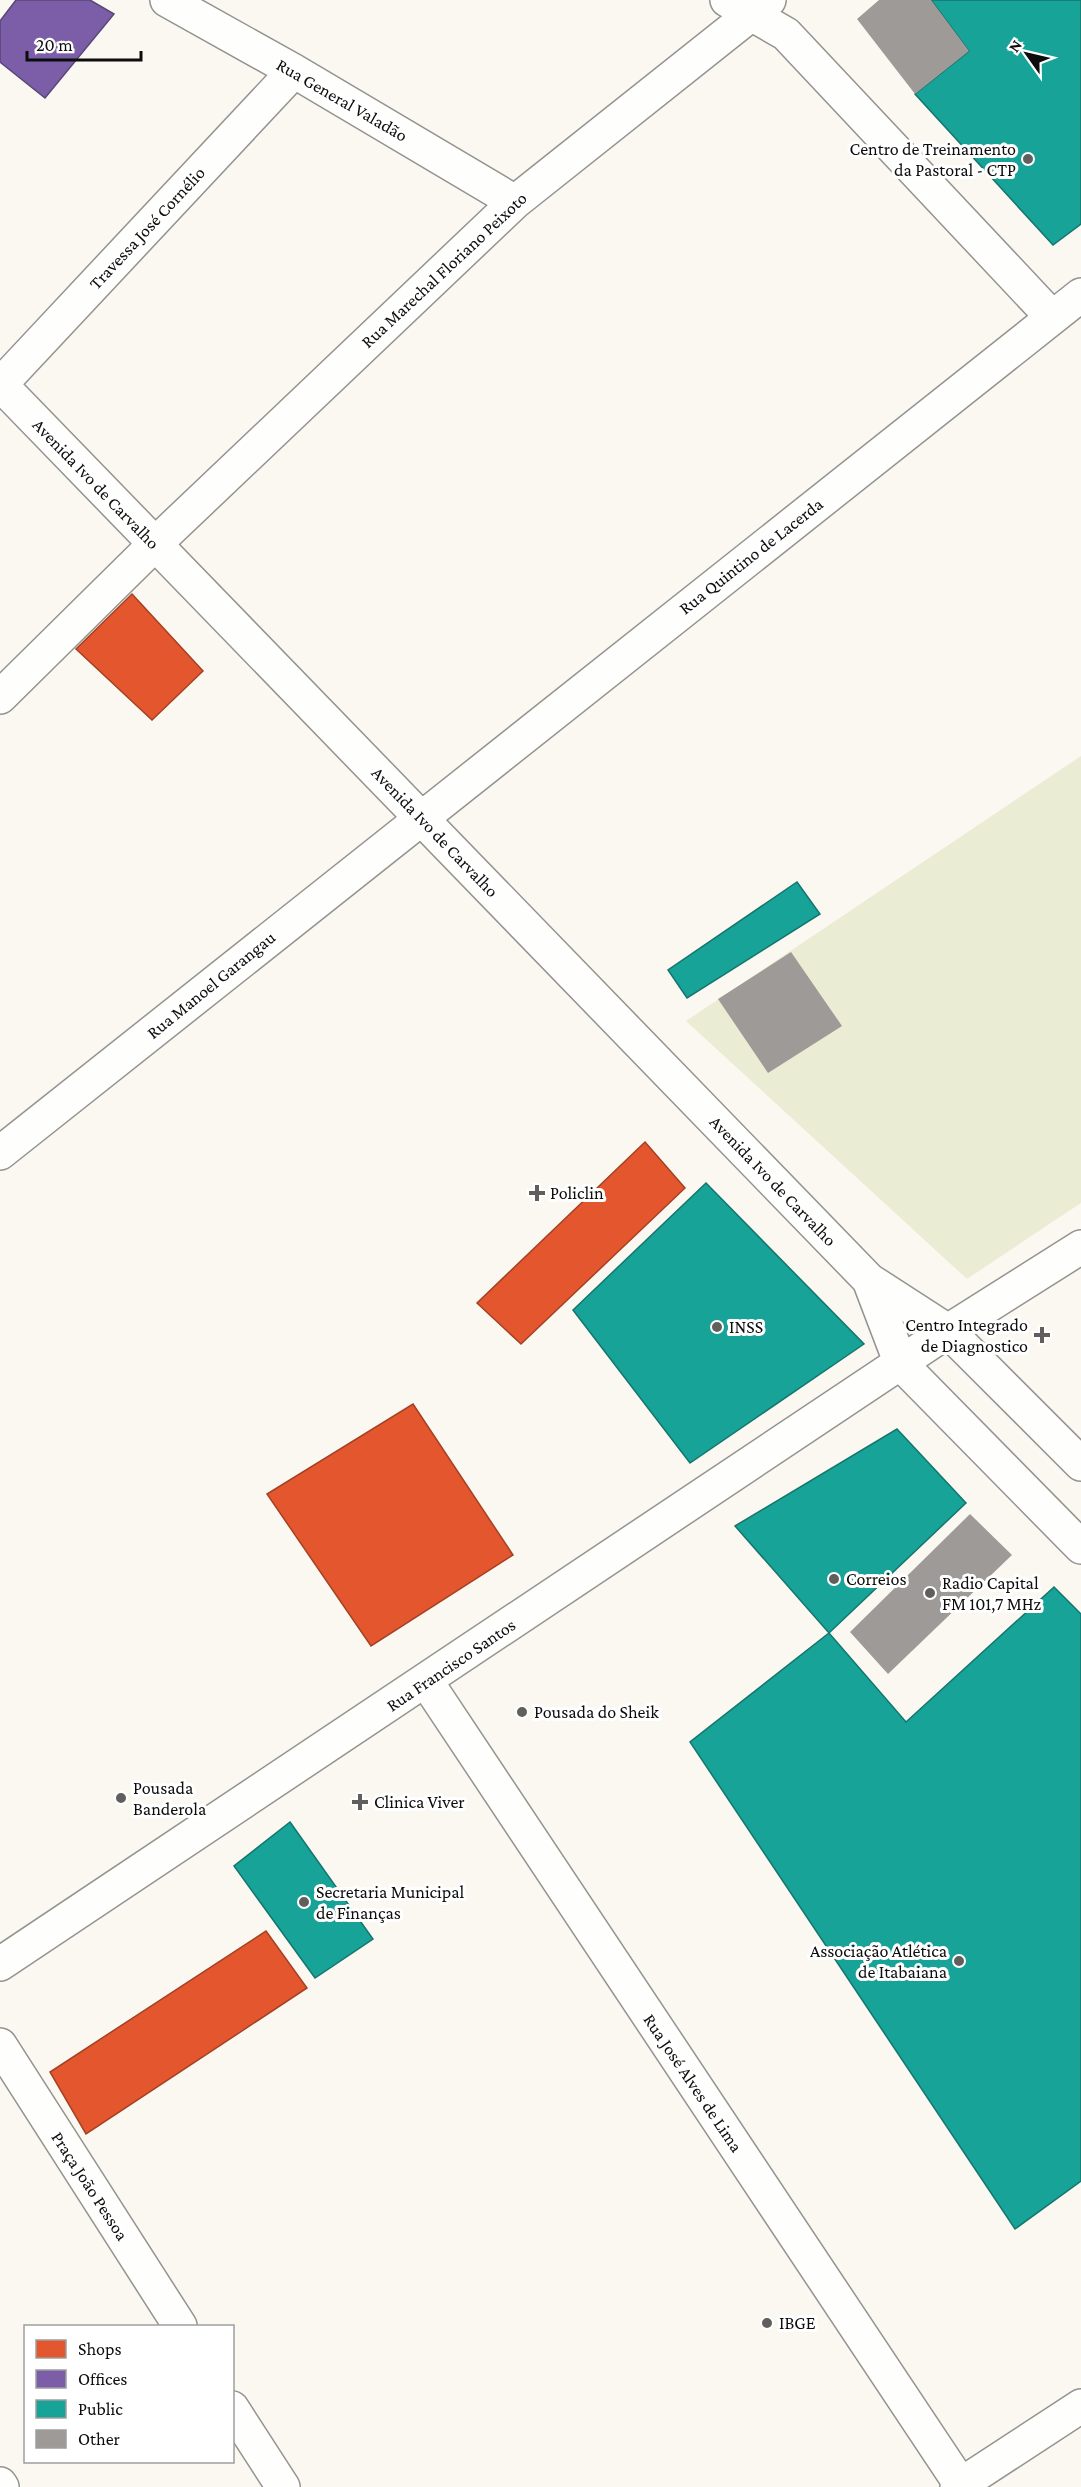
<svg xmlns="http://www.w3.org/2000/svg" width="1081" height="2487" font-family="'Crimson Pro',serif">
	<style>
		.cemetery { fill: #eaecd3 }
		.shops { fill: #e4572e; stroke: #a44124; stroke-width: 1.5 }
		.offices { fill: #7b5ea7; stroke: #5a4679; stroke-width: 1.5 }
		.public { fill: #17a398; stroke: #14766e; stroke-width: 1.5 }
		.building { fill: #9e9a97 }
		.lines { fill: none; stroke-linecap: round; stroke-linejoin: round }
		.minor-casing { stroke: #949390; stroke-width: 36 }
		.minor { stroke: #fefefd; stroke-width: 33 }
		.poi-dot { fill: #605f5d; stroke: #fff; stroke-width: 2 }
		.labels { text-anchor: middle; stroke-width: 6; stroke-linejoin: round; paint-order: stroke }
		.street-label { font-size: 18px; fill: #0d0d0d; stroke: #fff }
		.poi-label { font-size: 18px; fill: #0d0d0d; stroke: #fff; text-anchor: start }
	</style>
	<rect width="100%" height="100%" fill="#fbf8f1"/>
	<path class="cemetery" d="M 1081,756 L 1081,1203 L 967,1279 L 686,1021 Z"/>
	<path class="shops" d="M 132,594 L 203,671 L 152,720 L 76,649 Z
		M 645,1142 L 685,1188 L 521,1344 L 477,1303 Z
		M 413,1404 L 513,1555 L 371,1646 L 267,1494 Z
		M 266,1931 L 307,1988 L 86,2134 L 50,2072 Z"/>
	<path class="offices" d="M 16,0 L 90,0 L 114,14 L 45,98 L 0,62 L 0,21 Z"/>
	<path class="public" d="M 931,0 L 1081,0 L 1081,224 L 1053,245 L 915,94 L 969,51 Z
		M 797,882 L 820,914 L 687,998 L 668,970 Z
		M 706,1183 L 864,1344 L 690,1463 L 573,1310 Z
		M 897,1429 L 966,1503 L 829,1633 L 735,1526 Z
		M 1054,1587 L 1081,1614 L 1081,2181 L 1015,2229 L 690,1742 L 829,1633 L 906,1722 Z
		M 290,1822 L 373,1939 L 315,1978 L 234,1866 Z"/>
	<path class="building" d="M 879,0 L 931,0 L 969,51 L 915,94 L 857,19 Z
		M 791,952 L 842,1026 L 768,1073 L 718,999 Z
		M 970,1514 L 1012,1555 L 888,1674 L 850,1632 Z"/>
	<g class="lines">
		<g class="minor-casing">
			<path id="minor" d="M 167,0 L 294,71 L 515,202
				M 727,0 L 786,34 L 1052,317
				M 0,384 L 869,1280 L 948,1331 L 1081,1464
				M 0,385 L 294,71
				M 0,697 L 155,544 L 515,202 L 769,0
				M 0,1153 L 1081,295
				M 869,1280 L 901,1364 L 1081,1547
				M 426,1681 L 961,2485
				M 0,1964 L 948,1331 L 1081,1247
				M 0,2045 L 180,2326
				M 232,2408 L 283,2487
				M 0,2484 L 2,2487
				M 957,2487 L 1081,2406"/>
		</g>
		<use href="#minor" class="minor"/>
	</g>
	<g class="poi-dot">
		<circle cx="1028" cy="159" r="6"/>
		<path d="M534 1184h6v6h6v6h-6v6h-6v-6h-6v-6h6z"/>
		<circle cx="717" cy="1327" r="6"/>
		<path d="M1039 1326h6v6h6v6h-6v6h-6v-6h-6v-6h6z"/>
		<circle cx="834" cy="1579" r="6"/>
		<circle cx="930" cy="1593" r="6"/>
		<circle cx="522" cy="1712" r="6"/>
		<circle cx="121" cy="1798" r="6"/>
		<path d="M357 1793h6v6h6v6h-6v6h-6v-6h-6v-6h6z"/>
		<circle cx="304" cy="1902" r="6"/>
		<circle cx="959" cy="1961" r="6"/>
		<circle cx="767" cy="2323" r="6"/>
	</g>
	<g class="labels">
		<g class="street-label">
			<text transform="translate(342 100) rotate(30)" y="6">Rua General Valadão</text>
			<text transform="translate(147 228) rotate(-47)" y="6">Travessa José Cornélio</text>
			<text transform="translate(444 270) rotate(-43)" y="6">Rua Marechal Floriano Peixoto</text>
			<text transform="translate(96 484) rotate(46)" y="6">Avenida Ivo de Carvalho</text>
			<text transform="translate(751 556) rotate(-38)" y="6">Rua Quintino de Lacerda</text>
			<text transform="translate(435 832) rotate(46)" y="6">Avenida Ivo de Carvalho</text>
			<text transform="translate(211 985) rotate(-39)" y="6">Rua Manoel Garangau</text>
			<text transform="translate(773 1181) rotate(46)" y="6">Avenida Ivo de Carvalho</text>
			<text transform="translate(451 1665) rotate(-34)" y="6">Rua Francisco Santos</text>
			<text transform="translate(693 2083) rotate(56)" y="6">Rua José Alves de Lima</text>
			<text transform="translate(90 2186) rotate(57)" y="6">Praça João Pessoa</text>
		</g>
		<g class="poi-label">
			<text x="1016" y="155" text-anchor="end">Centro de Treinamento<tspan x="1016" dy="21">da Pastoral - CTP</tspan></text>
			<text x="550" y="1199">Policlin</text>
			<text x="1028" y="1331" text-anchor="end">Centro Integrado<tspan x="1028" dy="21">de Diagnostico</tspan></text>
			<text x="729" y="1333">INSS</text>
			<text x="846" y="1585">Correios</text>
			<text x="942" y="1589">Radio Capital<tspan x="942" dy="21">FM 101,7 MHz</tspan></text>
			<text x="534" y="1718">Pousada do Sheik</text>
			<text x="133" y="1794">Pousada<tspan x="133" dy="21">Banderola</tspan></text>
			<text x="374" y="1808">Clinica Viver</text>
			<text x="316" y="1898">Secretaria Municipal<tspan x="316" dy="21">de Finanças</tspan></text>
			<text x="947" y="1957" text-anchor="end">Associação Atlética<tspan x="947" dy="21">de Itabaiana</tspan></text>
			<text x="779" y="2329">IBGE</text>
		</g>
	</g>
	<rect x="24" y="2325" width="210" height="138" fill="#ffffff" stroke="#9e9e9e" stroke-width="1.5"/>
	<rect x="36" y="2340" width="30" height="18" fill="#e4572e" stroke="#9e9e9e" stroke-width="1.5"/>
	<text x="78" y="2355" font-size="18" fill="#0d0d0d">Shops</text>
	<rect x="36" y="2370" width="30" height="18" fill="#7b5ea7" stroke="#9e9e9e" stroke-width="1.5"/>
	<text x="78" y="2385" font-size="18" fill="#0d0d0d">Offices</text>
	<rect x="36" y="2400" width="30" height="18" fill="#17a398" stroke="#9e9e9e" stroke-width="1.5"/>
	<text x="78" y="2415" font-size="18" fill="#0d0d0d">Public</text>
	<rect x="36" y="2430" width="30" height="18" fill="#9e9a97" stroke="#9e9e9e" stroke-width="1.5"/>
	<text x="78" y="2445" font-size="18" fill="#0d0d0d">Other</text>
	<g transform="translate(1027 54) rotate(304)" stroke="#ffffff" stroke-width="4.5" paint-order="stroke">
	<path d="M0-4.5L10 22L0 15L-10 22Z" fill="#0d0d0d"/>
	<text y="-9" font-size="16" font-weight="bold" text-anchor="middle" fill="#0d0d0d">N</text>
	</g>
	<path d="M27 51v9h114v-9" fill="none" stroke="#0d0d0d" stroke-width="3"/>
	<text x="36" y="51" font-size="18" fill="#0d0d0d" stroke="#ffffff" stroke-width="4.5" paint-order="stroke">20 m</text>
</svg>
